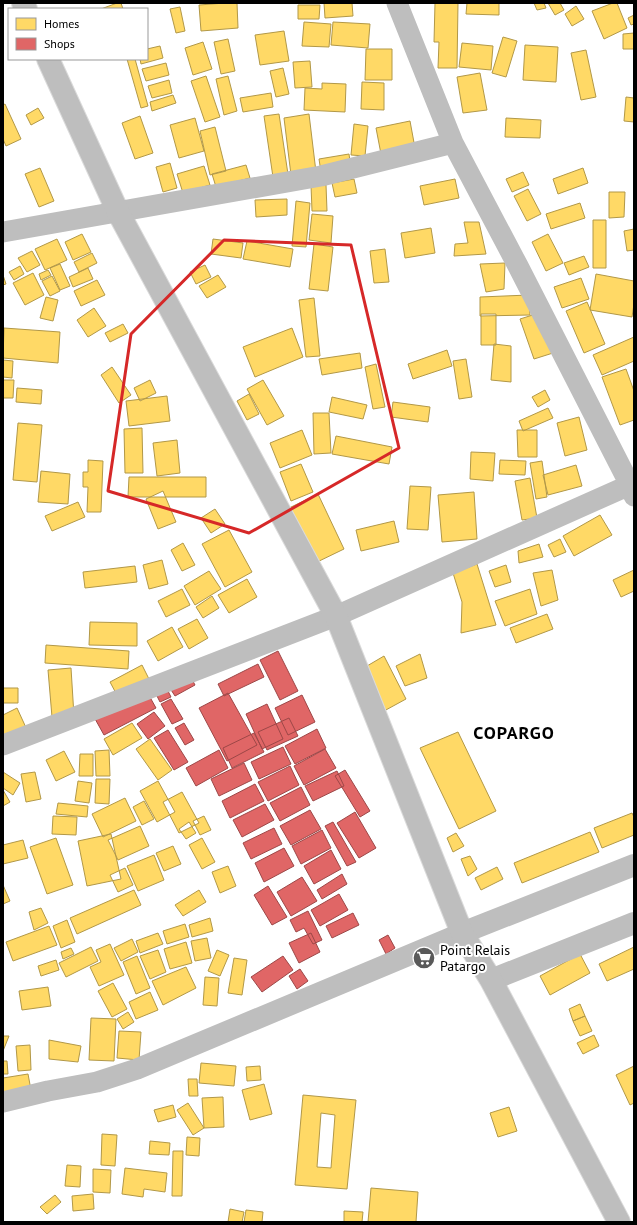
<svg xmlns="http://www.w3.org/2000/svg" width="637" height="1225" font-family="'PT Sans',sans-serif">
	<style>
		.homes { fill: #ffd966; stroke: #b29847; fill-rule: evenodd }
		.shops { fill: #e06666; stroke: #9d4747 }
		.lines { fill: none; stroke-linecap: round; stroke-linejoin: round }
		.trunk-casing { stroke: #dbdbdb; stroke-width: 24 }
		.minor { stroke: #bebebe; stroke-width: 21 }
		.tertiary { stroke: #bebebe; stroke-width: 22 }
		.trunk { stroke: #bebebe; stroke-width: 22 }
		.marked { fill: none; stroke: #d62828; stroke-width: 3; stroke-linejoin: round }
		.labels { text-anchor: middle; stroke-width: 4; stroke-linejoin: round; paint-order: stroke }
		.poi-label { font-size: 14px; fill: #000; stroke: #fff; text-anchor: start }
		.district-label { font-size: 18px; font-weight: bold; letter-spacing: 1px; fill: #000; stroke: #fff }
	</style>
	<rect width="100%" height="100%" fill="#fff"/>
	<path class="homes" d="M 117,3 L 121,3 L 123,9 L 101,9 Z
		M 225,3 L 237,3 L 238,28 L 201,31 L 199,5 Z
		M 324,3 L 352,3 L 353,16 L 325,18 Z
		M 435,3 L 458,3 L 457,68 L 438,68 L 439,42 L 434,42 Z
		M 467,3 L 499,3 L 499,15 L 466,14 Z
		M 534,3 L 544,3 L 546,8 L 537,10 Z
		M 548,3 L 560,3 L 564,10 L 555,15 Z
		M 613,3 L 617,3 L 627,28 L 604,39 L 592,11 Z
		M 298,5 L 320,5 L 319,19 L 298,19 Z
		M 576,6 L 584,19 L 572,26 L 565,14 Z
		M 180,7 L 185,31 L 176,33 L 170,9 Z
		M 634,15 L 634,24 L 631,25 L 628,18 Z
		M 304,22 L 331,24 L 329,47 L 302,46 Z
		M 333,22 L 370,24 L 368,48 L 331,45 Z
		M 284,31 L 289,61 L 260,65 L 255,35 Z
		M 634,33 L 634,49 L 623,49 L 623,34 Z
		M 503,37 L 517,41 L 506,77 L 492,73 Z
		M 228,39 L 235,71 L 221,74 L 214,42 Z
		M 203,42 L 212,69 L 193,75 L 185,48 Z
		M 462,43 L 493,46 L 491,70 L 459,67 Z
		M 525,45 L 558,47 L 556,82 L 523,80 Z
		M 160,46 L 163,58 L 141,64 L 140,59 L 147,59 L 147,49 Z
		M 366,49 L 392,49 L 392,80 L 365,80 Z
		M 586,50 L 596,97 L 581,100 L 571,53 Z
		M 127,59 L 135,59 L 148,106 L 141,108 Z
		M 310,61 L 312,87 L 295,88 L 293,62 Z
		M 166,63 L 169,75 L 146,81 L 142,69 Z
		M 283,68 L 289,94 L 276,97 L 270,71 Z
		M 480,73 L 487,110 L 463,113 L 457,77 Z
		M 206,76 L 220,117 L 205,122 L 191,81 Z
		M 228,76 L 237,111 L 224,115 L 216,79 Z
		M 169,80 L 172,93 L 152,98 L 148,86 Z
		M 362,82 L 384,83 L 384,110 L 361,109 Z
		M 322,83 L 346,84 L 345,112 L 304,110 L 305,88 L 322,89 Z
		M 271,93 L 273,107 L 243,112 L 240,98 Z
		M 173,95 L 176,103 L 152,111 L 150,102 Z
		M 626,97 L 634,98 L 634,122 L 624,121 Z
		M 5,104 L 21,139 L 6,146 L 3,139 L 3,105 Z
		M 38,108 L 44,118 L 31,125 L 26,115 Z
		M 279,114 L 289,181 L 274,184 L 264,116 Z
		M 309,114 L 316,172 L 291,175 L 284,118 Z
		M 140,116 L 153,153 L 135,159 L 122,123 Z
		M 195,118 L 204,151 L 179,158 L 170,125 Z
		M 506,118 L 541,120 L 540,138 L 505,137 Z
		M 410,121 L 415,148 L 381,154 L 376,128 Z
		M 354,124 L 368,126 L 365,156 L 351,155 Z
		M 215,127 L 226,171 L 210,175 L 200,131 Z
		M 349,154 L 351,168 L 321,172 L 319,159 Z
		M 170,163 L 177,188 L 163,192 L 156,167 Z
		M 246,165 L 250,178 L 216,187 L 212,174 Z
		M 204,166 L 210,185 L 183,193 L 177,174 Z
		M 40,168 L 54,201 L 39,207 L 25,174 Z
		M 583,168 L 588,183 L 558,194 L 553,179 Z
		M 523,172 L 529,185 L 512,192 L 506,179 Z
		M 354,179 L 357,193 L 335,197 L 332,183 Z
		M 455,179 L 459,198 L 424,205 L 420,186 Z
		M 311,185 L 326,185 L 327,211 L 312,211 Z
		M 528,189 L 541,214 L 527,221 L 514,196 Z
		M 609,192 L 625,192 L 624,217 L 609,218 Z
		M 287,199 L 287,215 L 256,217 L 255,200 Z
		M 296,201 L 310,203 L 306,247 L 292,246 Z
		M 580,203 L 585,218 L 551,229 L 546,214 Z
		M 312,214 L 333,216 L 331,243 L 309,240 Z
		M 593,220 L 606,220 L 606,268 L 593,268 Z
		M 464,222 L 479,222 L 486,254 L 454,256 L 455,244 L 468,243 Z
		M 431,228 L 435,253 L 405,258 L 401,233 Z
		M 634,229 L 634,250 L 627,251 L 624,231 Z
		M 82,234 L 91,252 L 73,260 L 65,242 Z
		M 548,234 L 563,263 L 546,271 L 532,242 Z
		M 57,239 L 67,260 L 45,270 L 35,249 Z
		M 213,239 L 243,243 L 241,258 L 211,254 Z
		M 247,241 L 293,249 L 290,267 L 243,259 Z
		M 314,244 L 333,247 L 328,291 L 309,289 Z
		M 385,249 L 389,282 L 374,283 L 370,251 Z
		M 32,251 L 40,265 L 27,272 L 18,258 Z
		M 92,253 L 97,263 L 79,272 L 74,262 Z
		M 584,256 L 589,267 L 569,275 L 564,263 Z
		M 505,263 L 504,289 L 486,292 L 480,264 Z
		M 60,264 L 70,286 L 60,290 L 50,268 Z
		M 205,265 L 211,277 L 196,284 L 190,272 Z
		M 20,266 L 24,274 L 14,280 L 9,272 Z
		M 88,268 L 93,279 L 73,287 L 69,277 Z
		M 48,270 L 51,275 L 41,280 L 39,274 Z
		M 33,273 L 44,295 L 25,305 L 13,283 Z
		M 596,274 L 634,281 L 634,304 L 632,317 L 590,310 Z
		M 3,275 L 6,284 L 3,285 Z
		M 218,275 L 226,287 L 207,298 L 199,286 Z
		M 52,276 L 60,291 L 50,296 L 42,281 Z
		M 581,278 L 589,299 L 562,308 L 554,287 Z
		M 97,280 L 105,295 L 81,306 L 74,291 Z
		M 529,295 L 530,315 L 480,316 L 480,297 Z
		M 46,297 L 58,300 L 53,321 L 40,318 Z
		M 314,298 L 320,356 L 306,357 L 299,300 Z
		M 587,302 L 605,344 L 584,353 L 566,311 Z
		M 94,308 L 106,326 L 88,337 L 77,320 Z
		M 539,313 L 553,353 L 534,359 L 520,319 Z
		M 481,314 L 496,314 L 496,345 L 481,345 Z
		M 123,324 L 128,333 L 110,342 L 105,333 Z
		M 4,328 L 60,332 L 58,363 L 3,358 Z
		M 292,328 L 303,357 L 255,377 L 243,347 Z
		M 634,337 L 634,361 L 602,375 L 593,355 Z
		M 494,344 L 511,346 L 511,382 L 491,380 Z
		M 447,350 L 452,366 L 413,379 L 408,364 Z
		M 360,353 L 362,368 L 322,375 L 319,359 Z
		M 466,359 L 472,397 L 459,399 L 453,361 Z
		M 3,360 L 13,361 L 12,378 L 3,377 Z
		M 376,364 L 385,407 L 373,409 L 365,367 Z
		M 112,367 L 131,395 L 119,403 L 101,375 Z
		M 626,369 L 634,391 L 634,420 L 620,425 L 602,377 Z
		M 3,380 L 14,380 L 13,398 L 3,398 Z
		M 150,380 L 156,393 L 140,401 L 134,388 Z
		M 263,380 L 284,416 L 267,425 L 247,389 Z
		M 17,388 L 42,390 L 41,404 L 16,402 Z
		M 545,390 L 550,400 L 538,407 L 532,397 Z
		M 249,394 L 259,414 L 247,420 L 237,401 Z
		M 167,396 L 170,421 L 129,426 L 126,401 Z
		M 332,397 L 367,405 L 363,419 L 329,412 Z
		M 393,402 L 430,407 L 428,422 L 391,417 Z
		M 548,408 L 553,418 L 523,431 L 519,421 Z
		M 313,413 L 329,413 L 331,453 L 314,454 Z
		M 579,417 L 587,450 L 565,456 L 557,423 Z
		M 18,423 L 42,425 L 37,482 L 13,480 Z
		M 142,428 L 143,473 L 125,473 L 124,429 Z
		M 302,430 L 312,455 L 280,468 L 270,443 Z
		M 517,430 L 537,430 L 537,457 L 518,457 Z
		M 336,436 L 392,447 L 389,464 L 332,454 Z
		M 177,440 L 180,473 L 157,476 L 153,443 Z
		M 471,452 L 495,453 L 493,481 L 470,479 Z
		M 88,460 L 103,461 L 101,512 L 87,512 L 88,487 L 83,487 L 83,472 L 88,472 Z
		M 500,460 L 526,461 L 525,475 L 499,474 Z
		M 542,461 L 547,497 L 536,499 L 530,463 Z
		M 301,464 L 313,492 L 291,501 L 280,472 Z
		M 576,465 L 582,486 L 548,495 L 543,475 Z
		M 41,471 L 70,474 L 68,504 L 38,502 Z
		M 129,477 L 206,477 L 206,497 L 128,497 Z
		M 530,478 L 537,518 L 522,520 L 515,481 Z
		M 410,486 L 431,487 L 428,530 L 407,529 Z
		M 163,491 L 176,522 L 158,529 L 146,499 Z
		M 474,492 L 477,539 L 442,542 L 438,495 Z
		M 318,494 L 344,549 L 313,564 L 287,509 Z
		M 78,502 L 85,517 L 52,531 L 45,516 Z
		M 215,509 L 225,524 L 211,533 L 201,518 Z
		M 600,515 L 612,535 L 574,556 L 563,536 Z
		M 394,521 L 399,542 L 361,551 L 356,530 Z
		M 229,530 L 252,572 L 225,587 L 202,544 Z
		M 560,539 L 566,552 L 554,557 L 548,545 Z
		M 183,543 L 195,565 L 182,571 L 171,550 Z
		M 539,544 L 543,557 L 519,563 L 518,551 Z
		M 162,560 L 168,584 L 149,589 L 143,565 Z
		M 477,564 L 496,625 L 461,633 L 462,602 L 453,573 Z
		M 506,565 L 511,582 L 495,587 L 489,571 Z
		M 135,566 L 137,582 L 85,588 L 83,572 Z
		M 552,570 L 558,600 L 541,606 L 533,573 Z
		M 634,570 L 634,591 L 621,597 L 613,580 Z
		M 209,571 L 221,589 L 195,605 L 184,586 Z
		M 247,579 L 257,597 L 229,613 L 218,595 Z
		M 182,589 L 190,605 L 166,617 L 158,601 Z
		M 530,589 L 537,614 L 505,626 L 495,601 Z
		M 212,596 L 219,608 L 203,618 L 196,607 Z
		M 547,614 L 553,629 L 516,643 L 510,628 Z
		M 197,619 L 208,638 L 189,649 L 178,629 Z
		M 90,622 L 137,623 L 137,646 L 89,645 Z
		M 172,627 L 183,647 L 158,661 L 147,641 Z
		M 46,645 L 129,651 L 128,669 L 45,663 Z
		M 420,654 L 427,678 L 405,686 L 396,666 Z
		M 384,656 L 406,699 L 384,711 L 367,666 Z
		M 142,665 L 150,681 L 118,697 L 110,682 Z
		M 71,668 L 74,716 L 52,717 L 48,670 Z
		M 3,688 L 18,688 L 18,703 L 3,703 Z
		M 17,708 L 28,732 L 3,743 L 3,715 Z
		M 132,723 L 142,738 L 113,755 L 104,739 Z
		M 458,732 L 496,811 L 459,829 L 420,748 Z
		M 150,739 L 172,770 L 158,780 L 136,749 Z
		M 109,750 L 110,776 L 96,776 L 95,751 Z
		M 64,751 L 75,772 L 56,781 L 46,760 Z
		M 80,754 L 93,754 L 93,776 L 79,776 Z
		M 3,772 L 20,783 L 13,795 L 3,788 Z
		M 35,772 L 41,799 L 26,802 L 21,774 Z
		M 96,779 L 110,779 L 109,804 L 95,803 Z
		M 78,781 L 92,783 L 89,803 L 75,801 Z
		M 158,781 L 175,812 L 157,822 L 140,791 Z
		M 3,790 L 10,802 L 3,806 Z
		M 182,792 L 199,823 L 179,833 L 163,802 Z
		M 125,798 L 136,821 L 103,837 L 92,814 Z
		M 144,801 L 154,819 L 142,825 L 133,807 Z
		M 58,803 L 88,806 L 87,817 L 56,814 Z
		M 632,813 L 634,817 L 634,835 L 602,848 L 594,828 Z
		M 53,816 L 77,817 L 76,835 L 52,834 Z
		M 204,816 L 211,830 L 200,835 L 193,821 Z
		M 189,822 L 196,833 L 186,839 L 179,829 Z
		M 140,826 L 149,846 L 118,860 L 108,840 Z
		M 590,832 L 599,852 L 522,883 L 514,863 Z
		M 456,833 L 464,846 L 453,852 L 447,838 Z
		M 111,834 L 121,879 L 87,886 L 78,841 Z
		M 56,838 L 73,885 L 47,894 L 30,847 Z
		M 202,838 L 215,862 L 202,869 L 189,845 Z
		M 23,840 L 28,858 L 3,864 L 3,845 Z
		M 173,846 L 181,864 L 164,871 L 156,853 Z
		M 154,855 L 164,880 L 138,891 L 127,866 Z
		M 470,856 L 477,869 L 468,876 L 461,859 Z
		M 228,866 L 236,886 L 220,893 L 212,872 Z
		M 497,867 L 503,879 L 481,890 L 475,878 Z
		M 125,868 L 133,885 L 118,892 L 110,875 Z
		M 3,885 L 10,901 L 3,904 Z
		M 134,890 L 141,905 L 77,934 L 70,918 Z
		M 199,890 L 206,902 L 183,916 L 175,905 Z
		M 41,908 L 48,923 L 34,930 L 29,912 Z
		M 210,918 L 213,931 L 192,937 L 189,925 Z
		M 67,920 L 75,942 L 61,948 L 53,926 Z
		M 185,924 L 189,937 L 167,944 L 163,931 Z
		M 49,926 L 57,945 L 13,961 L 6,942 Z
		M 158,933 L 163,944 L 140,953 L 136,941 Z
		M 207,938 L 211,958 L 195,961 L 191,941 Z
		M 132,939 L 138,952 L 121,961 L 114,948 Z
		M 186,942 L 192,963 L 170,969 L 164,949 Z
		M 110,944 L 124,975 L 99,986 L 90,967 L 101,962 L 96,950 Z
		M 91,947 L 98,961 L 66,977 L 59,963 Z
		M 634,947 L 634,969 L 607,981 L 599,964 Z
		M 71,948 L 74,954 L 63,959 L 61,952 Z
		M 158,950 L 166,972 L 150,979 L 140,956 Z
		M 217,950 L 229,955 L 220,976 L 208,971 Z
		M 580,954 L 590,973 L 550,995 L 540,976 Z
		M 137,956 L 150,988 L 136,994 L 123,962 Z
		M 234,958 L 247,960 L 242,995 L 228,993 Z
		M 56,960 L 59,970 L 41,976 L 38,966 Z
		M 186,967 L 196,988 L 163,1005 L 152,981 Z
		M 205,977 L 219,978 L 217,1006 L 203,1005 Z
		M 113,983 L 127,1009 L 112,1017 L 98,991 Z
		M 48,987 L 51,1006 L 22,1010 L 19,991 Z
		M 150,992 L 158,1010 L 136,1019 L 129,1002 Z
		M 580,1004 L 585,1016 L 573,1021 L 569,1009 Z
		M 128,1012 L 134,1022 L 123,1029 L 117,1019 Z
		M 585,1016 L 592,1031 L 580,1036 L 573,1021 Z
		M 91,1018 L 116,1019 L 114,1061 L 89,1060 Z
		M 119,1031 L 141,1032 L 139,1060 L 117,1058 Z
		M 594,1035 L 599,1046 L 583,1054 L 577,1043 Z
		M 3,1036 L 9,1036 L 3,1051 Z
		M 49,1040 L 81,1046 L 78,1062 L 49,1059 Z
		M 30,1045 L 31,1070 L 18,1071 L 16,1046 Z
		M 3,1061 L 7,1061 L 8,1074 L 3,1074 Z
		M 201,1063 L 236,1066 L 234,1086 L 199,1083 Z
		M 260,1066 L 261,1080 L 247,1081 L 246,1067 Z
		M 634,1066 L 634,1103 L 630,1105 L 616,1075 Z
		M 28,1074 L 31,1090 L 3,1094 L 3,1078 Z
		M 188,1079 L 197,1079 L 198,1096 L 189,1096 Z
		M 264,1084 L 272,1114 L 250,1120 L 242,1090 Z
		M 303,1095 L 356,1100 L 347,1189 L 295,1185 ZM 321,1113 L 335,1115 L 331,1168 L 317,1167 Z
		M 223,1097 L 224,1127 L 204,1128 L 202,1098 Z
		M 188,1103 L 204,1128 L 193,1135 L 177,1110 Z
		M 173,1105 L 176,1117 L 158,1122 L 154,1110 Z
		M 509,1107 L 517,1131 L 498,1137 L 490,1113 Z
		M 102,1134 L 117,1135 L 115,1166 L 101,1165 Z
		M 187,1137 L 200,1138 L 199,1156 L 186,1155 Z
		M 150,1141 L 170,1143 L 169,1155 L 149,1154 Z
		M 173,1151 L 183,1151 L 182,1196 L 172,1196 Z
		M 67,1165 L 81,1166 L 80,1187 L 65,1186 Z
		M 125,1168 L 167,1173 L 165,1192 L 144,1189 L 143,1197 L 122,1194 Z
		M 93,1169 L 111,1170 L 110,1193 L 93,1192 Z
		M 371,1188 L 418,1192 L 416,1222 L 368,1222 Z
		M 93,1194 L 94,1209 L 73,1211 L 72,1196 Z
		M 55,1195 L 61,1202 L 47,1214 L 40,1207 Z
		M 230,1209 L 244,1212 L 242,1222 L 228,1222 Z
		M 246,1210 L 263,1212 L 262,1222 L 244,1222 Z
		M 344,1211 L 363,1212 L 362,1222 L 344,1222 Z"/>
	<path class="shops" d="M 278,651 L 298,691 L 280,700 L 260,660 Z
		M 258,664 L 264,677 L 224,696 L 218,684 Z
		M 187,670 L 195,685 L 175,696 L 166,682 Z
		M 164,683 L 171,697 L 160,702 L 153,688 Z
		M 146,690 L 156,708 L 104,735 L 94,717 Z
		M 228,693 L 257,745 L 227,761 L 199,708 Z
		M 302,695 L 315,722 L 288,735 L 275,708 Z
		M 171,699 L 183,719 L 172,724 L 161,704 Z
		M 267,704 L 283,739 L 262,749 L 246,714 Z
		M 154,712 L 165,726 L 148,739 L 137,724 Z
		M 289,718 L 298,736 L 267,750 L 258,732 Z
		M 184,723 L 194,740 L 185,745 L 175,728 Z
		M 317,729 L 326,748 L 295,764 L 285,746 Z
		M 168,730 L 188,762 L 174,770 L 154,738 Z
		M 254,733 L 264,752 L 232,768 L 223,748 Z
		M 283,747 L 291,764 L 259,779 L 251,762 Z
		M 325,749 L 336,768 L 304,785 L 294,766 Z
		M 219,750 L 228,768 L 196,786 L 186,768 Z
		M 244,763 L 252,780 L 219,796 L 211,779 Z
		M 290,766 L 299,785 L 268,801 L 258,782 Z
		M 345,770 L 370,811 L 360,817 L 335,776 Z
		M 337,771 L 344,786 L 313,801 L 305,786 Z
		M 255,784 L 264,801 L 230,818 L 222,801 Z
		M 301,787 L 310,805 L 280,821 L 270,803 Z
		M 265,804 L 274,820 L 242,837 L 233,820 Z
		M 310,810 L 321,829 L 291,845 L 280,826 Z
		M 355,812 L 376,848 L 359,858 L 337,823 Z
		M 333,822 L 356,862 L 347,866 L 325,826 Z
		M 274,828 L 282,844 L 251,859 L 243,843 Z
		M 322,830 L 331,848 L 301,864 L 292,846 Z
		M 284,848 L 294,866 L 264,882 L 255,863 Z
		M 331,850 L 341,869 L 314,884 L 304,866 Z
		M 342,874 L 347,884 L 322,899 L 317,890 Z
		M 302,877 L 317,901 L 291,916 L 277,892 Z
		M 268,886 L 287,917 L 272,925 L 254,895 Z
		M 339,894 L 348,910 L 320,926 L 311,910 Z
		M 308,911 L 322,940 L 313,944 L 304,928 L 296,932 L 290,920 Z
		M 353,913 L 359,925 L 332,938 L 326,926 Z
		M 311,933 L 320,952 L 299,963 L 289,943 Z
		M 388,935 L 395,948 L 386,954 L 379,940 Z
		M 283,956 L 293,970 L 262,992 L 251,977 Z
		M 300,969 L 308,981 L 297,989 L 289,976 Z"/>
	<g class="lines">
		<g class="trunk-casing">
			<path id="trunk" d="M 23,3 L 26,9
				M 48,59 L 118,212 L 336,616 L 462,933 L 491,980 L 619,1222"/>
		</g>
		<path class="minor" d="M 397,3 L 453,143 L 518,266 L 630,485 L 634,496
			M 3,232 L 321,176 L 453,143
			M 3,745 L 336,616 L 634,483
			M 3,1102 L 48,1091 L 97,1082 L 137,1069 L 462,933"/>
		<path class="tertiary" d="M 462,933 L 634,865
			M 491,980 L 634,923"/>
		<use href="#trunk" class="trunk"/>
	</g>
	<path class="marked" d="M 224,240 L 351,245 L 399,448 L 249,533 L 108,491 L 131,334 Z"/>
	<defs>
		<g id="supermarket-disc" transform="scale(1.15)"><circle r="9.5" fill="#595959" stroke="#fff"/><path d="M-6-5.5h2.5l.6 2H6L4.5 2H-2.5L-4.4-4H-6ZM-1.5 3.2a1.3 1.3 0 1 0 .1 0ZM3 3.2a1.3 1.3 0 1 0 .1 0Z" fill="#fff"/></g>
	</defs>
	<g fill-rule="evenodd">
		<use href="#supermarket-disc" x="424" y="958"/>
	</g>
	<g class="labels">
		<g class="poi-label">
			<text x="440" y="955">Point Relais<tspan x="440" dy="16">Patargo</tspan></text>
		</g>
		<g class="district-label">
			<text x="514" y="739">COPARGO</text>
		</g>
	</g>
	<rect width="637" height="1225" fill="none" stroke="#000000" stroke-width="8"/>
	<rect x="8" y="8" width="140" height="52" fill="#ffffff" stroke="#999999"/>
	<rect x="16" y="18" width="20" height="12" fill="#ffd966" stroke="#999999"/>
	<text x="44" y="28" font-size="12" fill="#000000">Homes</text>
	<rect x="16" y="38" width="20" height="12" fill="#e06666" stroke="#999999"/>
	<text x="44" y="48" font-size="12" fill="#000000">Shops</text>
</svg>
